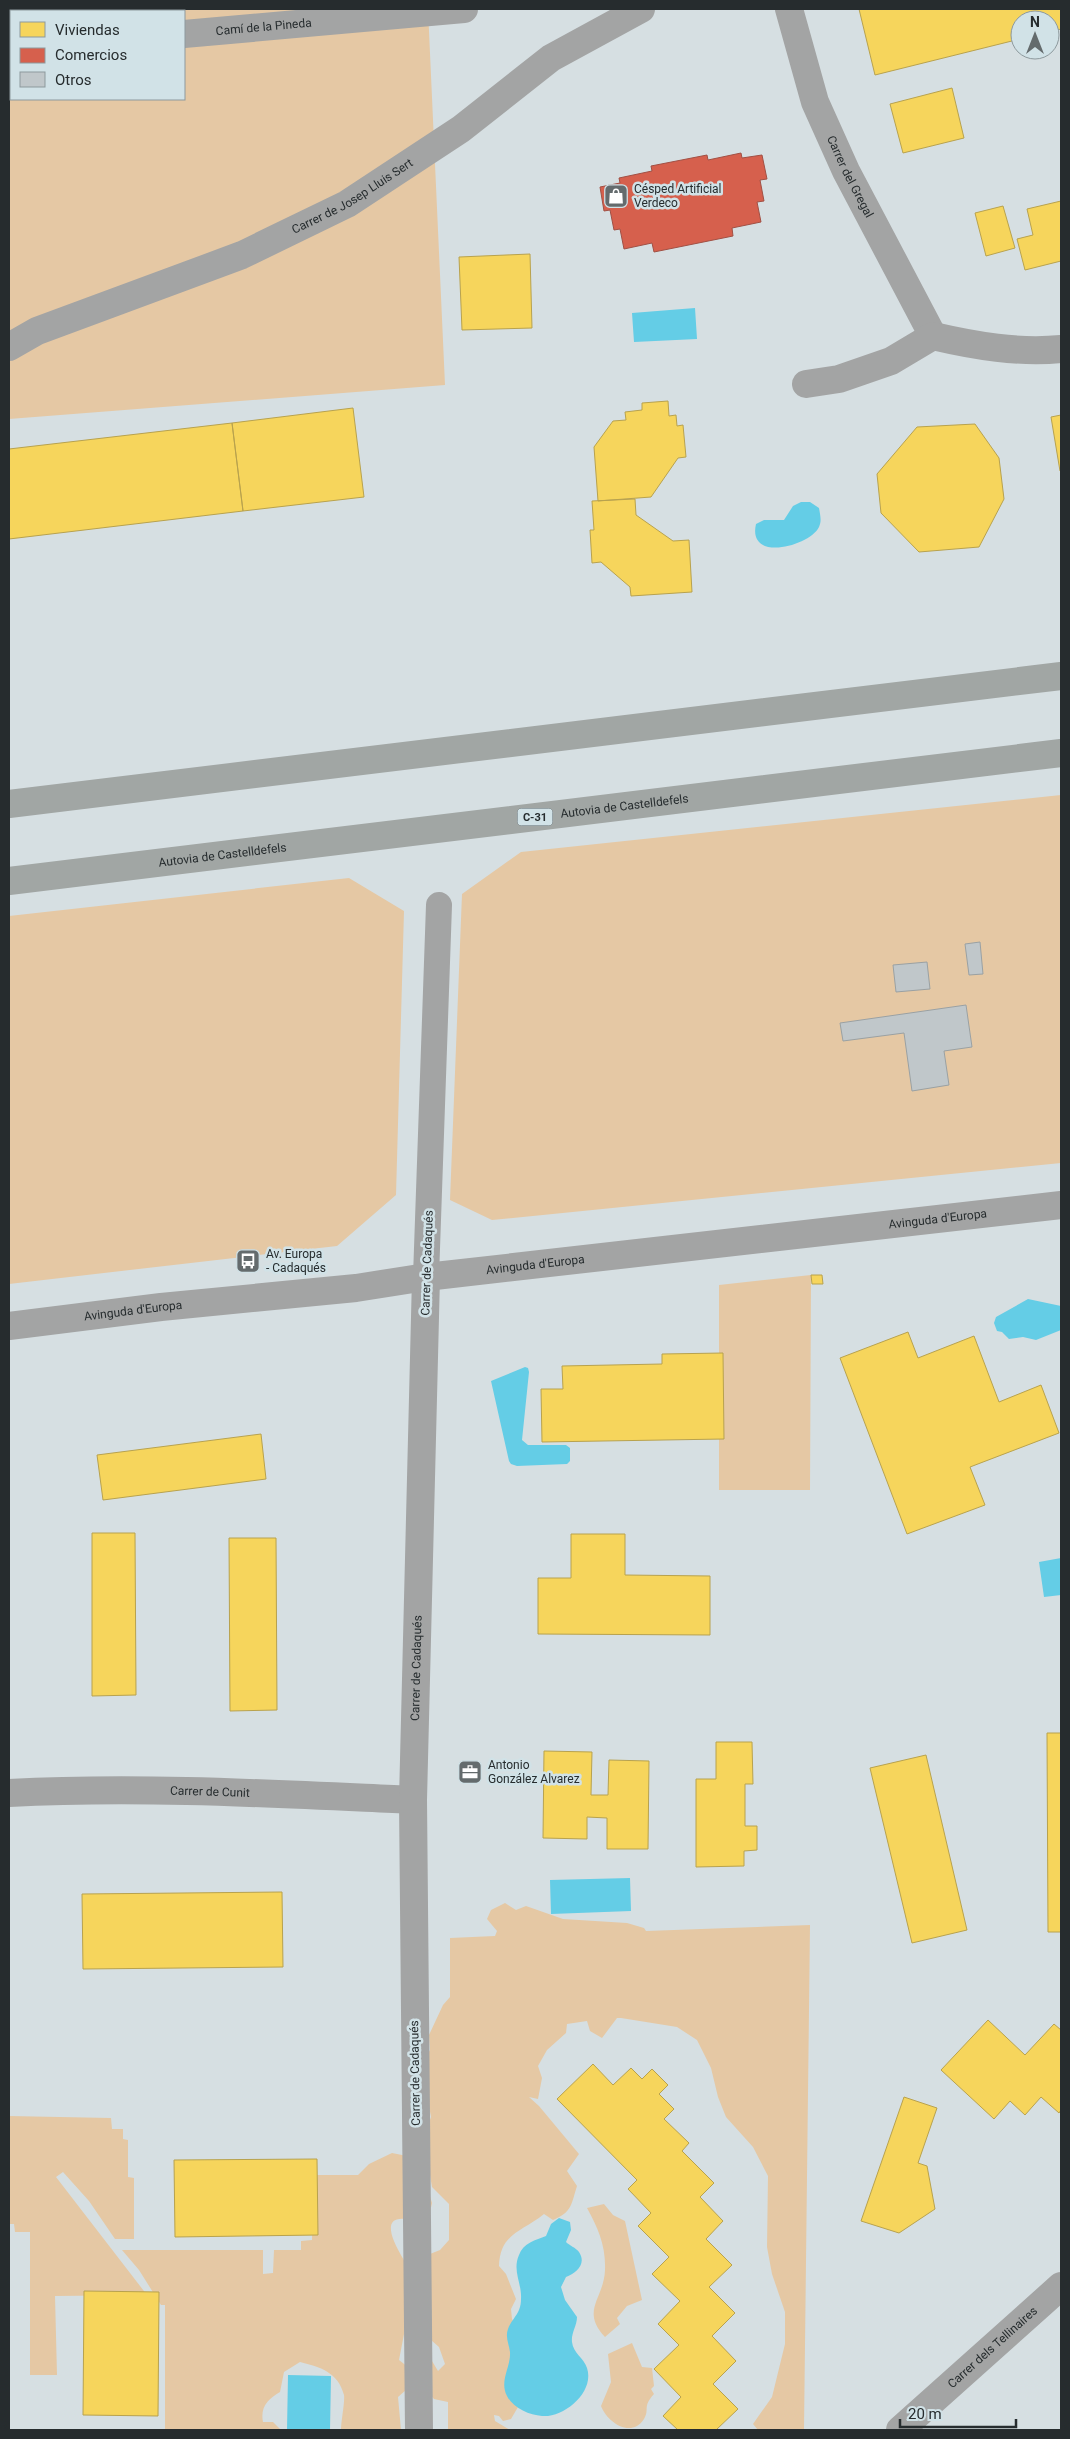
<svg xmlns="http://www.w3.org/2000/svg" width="1070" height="2439" font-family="Roboto,sans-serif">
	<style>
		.green { fill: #e5c8a4; fill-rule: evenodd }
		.water { fill: #64cde6 }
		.homes { fill: #f6d55c; stroke: #b8a24e }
		.shops { fill: #d6604d; stroke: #a15044 }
		.building { fill: #c0c7ca; stroke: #9aa1a3 }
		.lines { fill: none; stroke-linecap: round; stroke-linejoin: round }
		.pedestrian { stroke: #a3a4a4; stroke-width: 26 }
		.minor { stroke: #a3a4a4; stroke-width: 28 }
		.tertiary { stroke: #a3a4a4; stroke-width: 28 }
		.trunk { stroke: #a1a6a4; stroke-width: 28 }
		.labels { text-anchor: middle; stroke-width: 5; stroke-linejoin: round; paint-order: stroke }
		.shield { fill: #d1e2e7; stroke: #596366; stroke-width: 1 }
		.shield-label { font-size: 11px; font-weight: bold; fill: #262c2e }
		.street-label { font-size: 12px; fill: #262c2e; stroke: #d1e2e7 }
		.poi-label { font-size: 12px; fill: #262c2e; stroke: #d1e2e7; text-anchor: start }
	</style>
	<rect width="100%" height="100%" fill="#d6dfe2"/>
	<path class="green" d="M 9,9 L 428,9 L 445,385 L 9,419 ZM 11,11 L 184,11 L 184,99 L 11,99 Z
		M 1061,795 L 1061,1163 L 492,1220 L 450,1200 L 462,894 L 521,852 Z
		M 349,878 L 404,911 L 396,1195 L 337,1246 L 9,1284 L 9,916 Z
		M 811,1275 L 810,1490 L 719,1490 L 719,1285 Z
		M 505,1903 L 516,1910 L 526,1906 L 563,1919 L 627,1923 L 644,1928 L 646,1931 L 810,1925 L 804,2430 L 758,2430 L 753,2424 L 772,2397 L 785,2344 L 785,2312 L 772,2274 L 767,2247 L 768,2176 L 753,2147 L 726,2117 L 718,2097 L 711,2068 L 697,2040 L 677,2027 L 621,2018 L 617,2018 L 602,2038 L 590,2031 L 587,2021 L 567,2024 L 566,2033 L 547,2050 L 538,2066 L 542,2078 L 538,2099 L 529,2097 L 539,2106 L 579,2154 L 567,2171 L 577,2186 C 571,2205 572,2212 553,2220 L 544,2214 C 522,2232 500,2233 499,2266 L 506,2274 L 516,2299 L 511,2309 L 512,2319 L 519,2332 L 510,2391 L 518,2407 L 511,2419 L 503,2421 L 499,2416 L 494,2415 L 495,2421 L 510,2430 L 448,2430 L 448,2402 L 434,2399 L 424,2388 L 426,2351 L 438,2371 L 445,2364 L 439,2347 L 431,2340 L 430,2254 L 440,2250 L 449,2240 L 449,2204 L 432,2187 L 427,2158 L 426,2130 L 431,2117 L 421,2064 L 430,2050 L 429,2035 L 443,2005 L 450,1997 L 450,1938 L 495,1936 L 497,1931 L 487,1919 L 491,1910 Z
		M 9,2116 L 111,2118 L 112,2129 L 123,2129 L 123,2139 L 128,2140 L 128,2177 L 134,2178 L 134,2239 L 115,2239 L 89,2201 L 63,2172 L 56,2177 L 147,2295 L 55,2296 L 57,2375 L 30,2375 L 30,2232 L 15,2232 L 14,2224 L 9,2224 Z
		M 392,2153 L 407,2156 L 420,2163 L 432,2203 L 427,2225 C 365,2201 398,2252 415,2277 L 399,2360 L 413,2371 L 415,2382 L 398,2397 L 401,2430 L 341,2430 C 341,2421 345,2402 344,2395 C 338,2372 320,2367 300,2362 L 284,2372 L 280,2392 C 268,2399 260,2407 263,2422 L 273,2422 L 281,2430 L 165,2430 L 165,2305 L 161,2305 L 139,2270 L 122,2250 L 263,2250 L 263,2274 L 273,2273 L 274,2250 L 301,2250 L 301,2241 L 312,2240 L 313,2175 L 358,2175 L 369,2164 Z
		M 604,2204 L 613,2215 L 625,2221 L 642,2300 L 627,2306 L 617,2318 L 620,2324 L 605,2337 C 580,2310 604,2299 605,2270 C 606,2246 598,2228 587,2208 Z
		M 632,2343 L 642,2367 L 652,2368 L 654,2386 L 651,2389 L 654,2394 C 642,2407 650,2409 644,2419 C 631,2439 607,2422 601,2406 L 611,2382 L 608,2354 Z"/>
	<path class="water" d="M 695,308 L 697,339 L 634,342 L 632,313 Z
		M 801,502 L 810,502 L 819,508 C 820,514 822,521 819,527 C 810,546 747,563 756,524 L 764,520 L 784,520 L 793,506 Z
		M 1028,1299 L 1061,1306 L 1061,1330 L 1036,1340 L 1023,1337 L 1009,1339 L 1002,1332 L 997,1331 L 994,1323 L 996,1317 Z
		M 525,1367 L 528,1368 L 529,1372 L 522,1440 L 528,1445 L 566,1445 L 570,1448 L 570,1461 L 567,1464 L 517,1466 L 511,1464 L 509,1461 L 491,1381 Z
		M 1061,1558 L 1061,1595 L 1044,1597 L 1039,1562 Z
		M 630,1878 L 631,1911 L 551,1914 L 550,1880 Z
		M 559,2218 L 570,2222 L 571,2230 L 566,2242 C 569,2245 576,2248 579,2252 C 587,2264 576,2273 566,2277 L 561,2287 L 565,2300 L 577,2317 C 577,2326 571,2333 572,2342 C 573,2353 584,2358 587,2368 C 595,2392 564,2418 542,2416 C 529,2415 513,2408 507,2396 C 499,2381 511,2367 510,2352 C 509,2344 505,2337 508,2329 C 512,2318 521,2314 521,2299 C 522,2283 512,2271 519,2255 C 523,2243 536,2240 546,2236 L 551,2224 Z
		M 288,2375 L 331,2376 L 330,2430 L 287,2430 Z"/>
	<path class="homes" d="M 859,9 L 1061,9 L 1061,29 L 1050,32 L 1050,20 L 1020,20 L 1020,39 L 875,75 Z
		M 952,88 L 964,138 L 903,153 L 890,104 Z
		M 1061,201 L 1061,261 L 1025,270 L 1017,239 L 1033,235 L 1027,209 Z
		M 1003,206 L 1015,248 L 986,256 L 975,213 Z
		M 530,254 L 532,328 L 462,330 L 459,257 Z
		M 668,401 L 669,416 L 676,415 L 677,426 L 683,425 L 686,457 L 678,458 L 651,497 L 598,501 L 594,447 L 613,421 L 626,420 L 625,412 L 642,410 L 642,403 Z
		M 353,408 L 364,497 L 243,511 L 232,423 Z
		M 1061,415 L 1061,470 L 1060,471 L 1051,417 Z
		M 232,423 L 243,511 L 9,539 L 9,449 Z
		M 975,424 L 999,458 L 1004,499 L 979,547 L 919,552 L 881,513 L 877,474 L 917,427 Z
		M 635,499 L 636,515 L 673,541 L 689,540 L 692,592 L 631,596 L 630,587 L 601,562 L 592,563 L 590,530 L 594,530 L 592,501 Z
		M 811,1275 L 822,1275 L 823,1284 L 812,1284 Z
		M 908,1332 L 918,1358 L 974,1336 L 999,1402 L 1041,1385 L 1059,1433 L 970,1467 L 985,1505 L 907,1534 L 840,1358 Z
		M 723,1353 L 724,1439 L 542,1442 L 541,1389 L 563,1389 L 562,1366 L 662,1364 L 662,1354 Z
		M 261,1434 L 266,1479 L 103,1500 L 97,1455 Z
		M 92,1533 L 135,1533 L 136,1695 L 92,1696 Z
		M 571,1534 L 625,1534 L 625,1575 L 710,1576 L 710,1635 L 538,1634 L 538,1578 L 571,1578 Z
		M 229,1538 L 276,1538 L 277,1710 L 230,1711 Z
		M 1047,1733 L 1061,1733 L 1061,1932 L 1048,1932 Z
		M 716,1742 L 752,1742 L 753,1784 L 745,1784 L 745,1826 L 757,1826 L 757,1850 L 744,1851 L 744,1866 L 696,1867 L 696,1779 L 716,1779 Z
		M 544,1751 L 592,1752 L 591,1795 L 608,1795 L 609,1760 L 649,1761 L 648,1849 L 607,1849 L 607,1818 L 587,1817 L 587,1839 L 543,1838 Z
		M 926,1755 L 967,1930 L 912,1943 L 870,1768 Z
		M 282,1892 L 283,1967 L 83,1969 L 82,1894 Z
		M 988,2020 L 1025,2055 L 1054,2024 L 1061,2030 L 1061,2110 L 1059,2113 L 1041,2097 L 1025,2115 L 1010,2101 L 994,2119 L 941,2070 Z
		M 593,2064 L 613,2085 L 631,2068 L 642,2079 L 652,2069 L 668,2085 L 659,2094 L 674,2109 L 664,2119 L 689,2143 L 682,2151 L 714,2183 L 700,2197 L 723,2221 L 706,2239 L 732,2265 L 709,2287 L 735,2313 L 712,2336 L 736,2361 L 713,2384 L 738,2409 L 716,2430 L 678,2430 L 663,2416 L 681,2397 L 654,2369 L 679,2345 L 658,2324 L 680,2301 L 652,2274 L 669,2257 L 638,2226 L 651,2213 L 628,2189 L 637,2180 L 557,2099 Z
		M 904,2097 L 937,2108 L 918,2163 L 927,2166 L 935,2209 L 899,2233 L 861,2221 Z
		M 317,2159 L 318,2235 L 175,2237 L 174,2160 Z
		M 84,2291 L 159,2292 L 158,2416 L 83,2415 Z"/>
	<path class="shops" d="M 741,153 L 742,158 L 762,155 L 767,179 L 760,180 L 764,201 L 757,202 L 761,222 L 732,228 L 733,236 L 654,252 L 652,243 L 624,249 L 620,229 L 614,230 L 610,210 L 604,211 L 600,187 L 620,183 L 619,178 L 652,171 L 651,166 L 707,155 L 708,160 Z"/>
	<path class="building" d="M 980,942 L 983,974 L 969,975 L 965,944 Z
		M 927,962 L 930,989 L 896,992 L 893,965 Z
		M 966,1005 L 972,1047 L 944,1051 L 949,1085 L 912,1091 L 904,1033 L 843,1041 L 840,1023 Z"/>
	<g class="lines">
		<path class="pedestrian" d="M 426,1277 L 439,905"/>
		<g class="minor">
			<path id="s1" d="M 789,9 L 815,102 L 846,171 L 933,336"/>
			<path id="s2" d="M 184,34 L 464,9"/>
			<path d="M 9,50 L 11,50"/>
			<path id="s3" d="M 9,347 L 37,331 L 242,255 L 347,204 L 461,129 L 551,58 L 641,9"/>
			<path d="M 806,384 L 839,379 L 891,361 L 933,336 C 976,346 1018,353 1061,349"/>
			<path id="s4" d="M 9,1793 C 143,1786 278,1794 413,1800"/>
			<path id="s5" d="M 419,2430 L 413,1800 L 426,1277"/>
			<path id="s6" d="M 900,2430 L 1061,2286"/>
		</g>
		<path class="tertiary" id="s7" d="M 9,1326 L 161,1307 L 356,1288 L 426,1277 L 1061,1205"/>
		<g class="trunk">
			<path d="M 9,804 L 1061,676"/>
			<path id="s8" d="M 9,881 L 1061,753"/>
		</g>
	</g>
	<defs>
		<g id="shop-square" transform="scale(1.25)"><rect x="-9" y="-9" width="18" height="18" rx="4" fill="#646b6d" stroke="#d1e2e7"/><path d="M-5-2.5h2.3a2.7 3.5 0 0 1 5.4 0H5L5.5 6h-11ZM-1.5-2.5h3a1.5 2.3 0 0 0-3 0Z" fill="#fff"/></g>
		<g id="bus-square" transform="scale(1.25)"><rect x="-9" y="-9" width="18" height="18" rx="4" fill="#646b6d" stroke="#d1e2e7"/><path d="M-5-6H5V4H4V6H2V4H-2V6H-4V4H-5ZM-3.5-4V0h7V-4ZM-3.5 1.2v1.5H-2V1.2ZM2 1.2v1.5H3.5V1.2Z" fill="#fff"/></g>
		<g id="office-square" transform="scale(1.25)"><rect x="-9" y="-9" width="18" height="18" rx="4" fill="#646b6d" stroke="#d1e2e7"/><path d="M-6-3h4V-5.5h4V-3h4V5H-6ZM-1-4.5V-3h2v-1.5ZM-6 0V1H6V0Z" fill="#fff"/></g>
	</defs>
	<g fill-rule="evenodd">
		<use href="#shop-square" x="616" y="196"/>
		<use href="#bus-square" x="248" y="1261"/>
		<use href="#office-square" x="470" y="1772"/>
	</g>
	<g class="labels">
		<rect class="shield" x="517.5" y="808.5" width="35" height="17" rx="4"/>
		<g class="shield-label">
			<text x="535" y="821">C-31</text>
		</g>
		<g class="street-label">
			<text dy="4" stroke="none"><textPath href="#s2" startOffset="80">Camí de la Pineda</textPath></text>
			<text dy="4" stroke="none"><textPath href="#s1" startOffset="179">Carrer del Gregal</textPath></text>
			<text dy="4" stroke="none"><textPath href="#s3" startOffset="376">Carrer de Josep Lluis Sert</textPath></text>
			<text dy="4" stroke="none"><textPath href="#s8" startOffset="620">Autovia de Castelldefels</textPath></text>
			<text dy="4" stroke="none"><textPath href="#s8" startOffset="215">Autovia de Castelldefels</textPath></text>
			<text dy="4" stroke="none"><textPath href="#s7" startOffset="935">Avinguda d'Europa</textPath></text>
			<text transform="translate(427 1263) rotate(-88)" y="4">Carrer de Cadaqués</text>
			<text dy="4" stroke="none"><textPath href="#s7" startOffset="530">Avinguda d'Europa</textPath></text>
			<text dy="4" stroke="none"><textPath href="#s7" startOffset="125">Avinguda d'Europa</textPath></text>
			<text dy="4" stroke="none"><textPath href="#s5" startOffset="762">Carrer de Cadaqués</textPath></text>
			<text dy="4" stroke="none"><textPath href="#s4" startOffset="201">Carrer de Cunit</textPath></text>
			<text transform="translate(415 2073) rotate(-91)" y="4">Carrer de Cadaqués</text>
			<text dy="4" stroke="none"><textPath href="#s6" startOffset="124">Carrer dels Tellinaires</textPath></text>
		</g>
		<g class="poi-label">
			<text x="634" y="193">Césped Artificial<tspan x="634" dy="14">Verdeco</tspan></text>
			<text x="266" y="1258">Av. Europa<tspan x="266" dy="14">- Cadaqués</tspan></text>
			<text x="488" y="1769">Antonio<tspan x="488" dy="14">González Alvarez</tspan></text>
		</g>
	</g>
	<rect width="1070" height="2439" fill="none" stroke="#262c2e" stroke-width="20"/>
	<rect x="10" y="10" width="175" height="90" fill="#d1e2e7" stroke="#8d999d"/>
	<rect x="20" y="22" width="25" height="15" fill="#f6d55c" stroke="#8d999d"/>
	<text x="55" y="35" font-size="15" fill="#262c2e">Viviendas</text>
	<rect x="20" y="48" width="25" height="15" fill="#d6604d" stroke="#8d999d"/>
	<text x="55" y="60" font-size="15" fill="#262c2e">Comercios</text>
	<rect x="20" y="72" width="25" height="15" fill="#c0c7ca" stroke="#8d999d"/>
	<text x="55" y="85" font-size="15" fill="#262c2e">Otros</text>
	<g transform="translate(1035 35)"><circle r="24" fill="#d1e2e7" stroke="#8d999d"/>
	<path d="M0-4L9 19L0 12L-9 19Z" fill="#646b6d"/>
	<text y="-8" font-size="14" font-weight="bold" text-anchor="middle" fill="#262c2e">N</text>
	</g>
	<path d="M900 2419v8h116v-8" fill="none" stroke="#262c2e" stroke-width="2.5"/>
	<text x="908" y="2419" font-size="15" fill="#262c2e" stroke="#d1e2e7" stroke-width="4" paint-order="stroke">20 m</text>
</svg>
